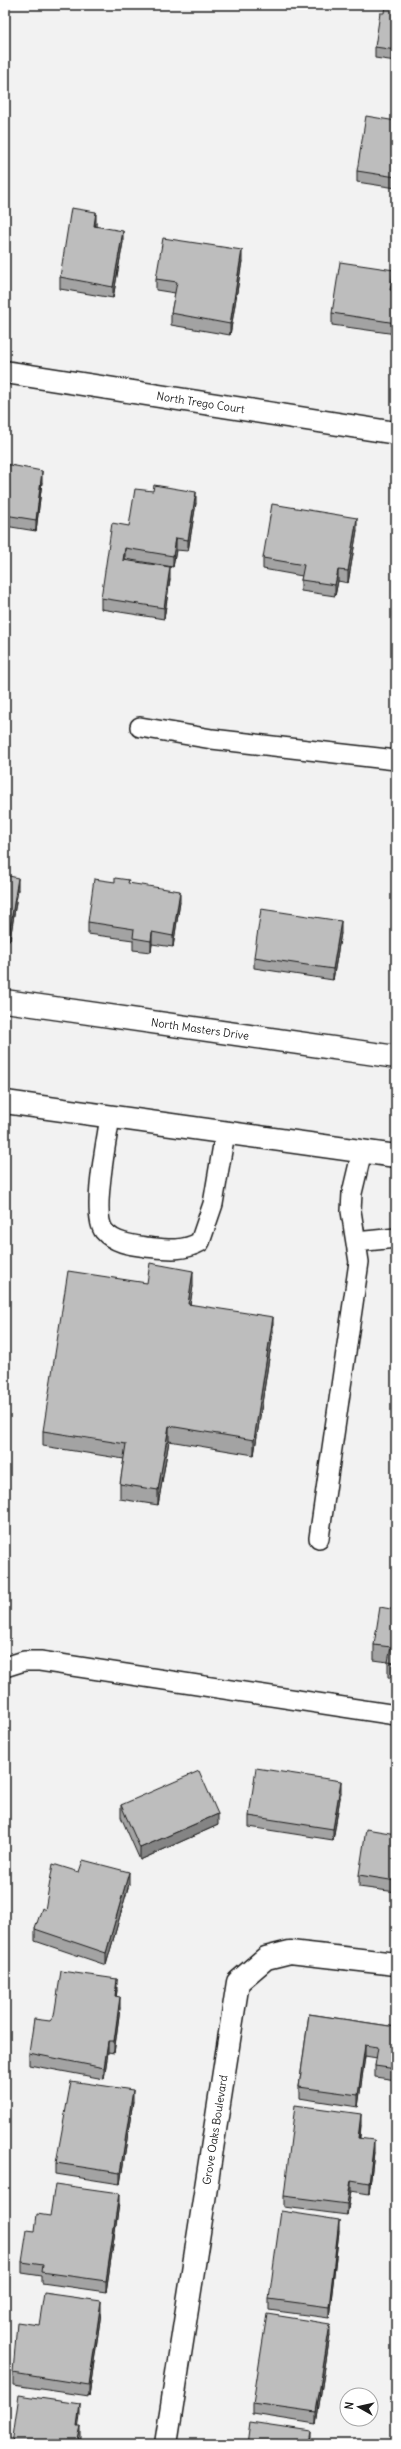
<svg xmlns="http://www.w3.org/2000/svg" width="401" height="2449" font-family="Delius,sans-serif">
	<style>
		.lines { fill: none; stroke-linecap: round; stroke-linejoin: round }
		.service-casing { stroke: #1c1c1c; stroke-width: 22 }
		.minor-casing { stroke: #1c1c1c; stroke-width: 25 }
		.secondary-casing { stroke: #1c1c1c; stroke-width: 25 }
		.service { stroke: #fff; stroke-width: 19 }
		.minor { stroke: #fff; stroke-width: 22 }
		.secondary { stroke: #fff; stroke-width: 22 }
		.wall { fill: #a3a3a3; stroke: #1c1c1c }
		.shaded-wall { fill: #848484; stroke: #1c1c1c }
		.building { fill: #bdbdbd; stroke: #1c1c1c }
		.labels { text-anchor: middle; stroke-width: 4; stroke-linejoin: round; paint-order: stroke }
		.street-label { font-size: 11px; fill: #1c1c1c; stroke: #fff }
	</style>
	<rect width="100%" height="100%" fill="#f2f2f2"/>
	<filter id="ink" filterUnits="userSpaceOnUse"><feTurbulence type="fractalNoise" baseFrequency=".025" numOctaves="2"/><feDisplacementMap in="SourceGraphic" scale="8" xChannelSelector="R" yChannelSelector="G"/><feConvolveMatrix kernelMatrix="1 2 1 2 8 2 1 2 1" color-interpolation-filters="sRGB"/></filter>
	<g filter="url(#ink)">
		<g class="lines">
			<g class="service-casing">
				<path id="service" d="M 140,727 L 212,739 L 396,760
					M 110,1117 C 107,1139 91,1214 104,1231 C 114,1243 132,1245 146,1247 C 166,1249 182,1252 200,1242 L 213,1204 L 225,1133
					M 356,1242 L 396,1238
					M 319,1538 L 359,1262 L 351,1211 L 352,1193 L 362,1151
					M 5,1667 L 24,1661 L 40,1661 L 396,1715"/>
			</g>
			<g class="minor-casing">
				<g id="minor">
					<path id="s1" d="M 5,372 L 396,433"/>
					<path id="s2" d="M 166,2444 L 238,1982 L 266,1958 L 290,1952 L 396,1964"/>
				</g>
			</g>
			<g class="secondary-casing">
				<g id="secondary">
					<path id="s3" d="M 5,1001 L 396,1057"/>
					<path d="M 5,1102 L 396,1156"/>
				</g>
			</g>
			<use href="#service" class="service"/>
			<use href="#minor" class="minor"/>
			<use href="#secondary" class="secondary"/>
		</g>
		<path class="wall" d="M 396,5 L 396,61 L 375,58 L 375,47 L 384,13 Z
			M 396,121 L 396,188 L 357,182 L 357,171 Z
			M 96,223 L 96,226 L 123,242 L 113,298 L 60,289 L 60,277 Z
			M 242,261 L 230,335 L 171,325 L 171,313 L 175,293 L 156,290 L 156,279 Z
			M 394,281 L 392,290 L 396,291 L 396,334 L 332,325 L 332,313 Z
			M 5,464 L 42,482 L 36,531 L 5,526 Z
			M 196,503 L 188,551 L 176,550 L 173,567 L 125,559 L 125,560 L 170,579 L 164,619 L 101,609 L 101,598 L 129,526 Z
			M 357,530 L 348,583 L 338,581 L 335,596 L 301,591 L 301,580 L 302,576 L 263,569 L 263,558 Z
			M 5,875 L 18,889 L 10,940 L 5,939 Z
			M 129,884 L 180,902 L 173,947 L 152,944 L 151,952 L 133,950 L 133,940 L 88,934 L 88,922 Z
			M 341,933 L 333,980 L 254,968 L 254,957 Z
			M 147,1283 L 193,1286 L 190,1304 L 273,1332 L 254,1455 L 169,1441 L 158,1505 L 120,1499 L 120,1484 L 124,1459 L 43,1446 L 43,1431 Z
			M 396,1610 L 396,1678 L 388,1677 L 388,1662 L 374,1660 L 374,1645 Z
			M 341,1792 L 333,1840 L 249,1827 L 249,1816 Z
			M 121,1805 L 218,1825 L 140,1860 L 121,1817 Z
			M 396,1834 L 396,1892 L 359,1887 L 359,1875 Z
			M 79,1872 L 129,1884 L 106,1965 L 35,1941 L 35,1929 L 45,1910 Z
			M 117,1990 L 116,1997 L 120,2008 L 114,2053 L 108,2052 L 104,2079 L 29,2065 L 29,2053 L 50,2021 Z
			M 309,2014 L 396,2027 L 396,2080 L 375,2077 L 375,2066 L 377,2058 L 365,2056 L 358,2107 L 299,2098 L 299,2087 Z
			M 133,2101 L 120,2184 L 56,2174 L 56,2163 Z
			M 361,2125 L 360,2138 L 374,2152 L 369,2194 L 351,2191 L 347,2215 L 284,2207 L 284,2196 Z
			M 119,2204 L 106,2292 L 42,2283 L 42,2276 L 22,2273 L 22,2262 L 35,2231 L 50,2216 Z
			M 339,2231 L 329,2318 L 269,2310 L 269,2299 Z
			M 101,2313 L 89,2396 L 13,2385 L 13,2373 L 39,2325 Z
			M 330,2335 L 316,2424 L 253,2414 L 253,2403 Z"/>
		<path class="shaded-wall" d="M 96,212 L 96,223 L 94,237 L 94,226 Z
			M 123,231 L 123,242 L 113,298 L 113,287 Z
			M 242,250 L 242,261 L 230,335 L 230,324 Z
			M 394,270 L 394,281 L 390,301 L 390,290 Z
			M 42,471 L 42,482 L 36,531 L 36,520 Z
			M 196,492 L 196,503 L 188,551 L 188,540 Z
			M 357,518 L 357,530 L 348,583 L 348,571 Z
			M 176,538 L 176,550 L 173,567 L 173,556 Z
			M 125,548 L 125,559 L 123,571 L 123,560 Z
			M 170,567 L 170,579 L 164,619 L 164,608 Z
			M 338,570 L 338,581 L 335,596 L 335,585 Z
			M 18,878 L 18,889 L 10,940 L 10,928 Z
			M 180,891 L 180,902 L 173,947 L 173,936 Z
			M 341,921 L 341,933 L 333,980 L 333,969 Z
			M 152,932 L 152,944 L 151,952 L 151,941 Z
			M 193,1271 L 193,1286 L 188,1319 L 188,1304 Z
			M 273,1317 L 273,1332 L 254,1455 L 254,1440 Z
			M 169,1426 L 169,1441 L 158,1505 L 158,1490 Z
			M 341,1781 L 341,1792 L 333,1840 L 333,1829 Z
			M 218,1814 L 218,1825 L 140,1860 L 140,1848 Z
			M 129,1872 L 129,1884 L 106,1965 L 106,1953 Z
			M 117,1979 L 117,1990 L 115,2008 L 115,1996 Z
			M 120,1997 L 120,2008 L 114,2053 L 114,2041 Z
			M 108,2041 L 108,2052 L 104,2079 L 104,2068 Z
			M 365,2045 L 365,2056 L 358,2107 L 358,2095 Z
			M 133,2090 L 133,2101 L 120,2184 L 120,2173 Z
			M 361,2114 L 361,2125 L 358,2149 L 358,2138 Z
			M 374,2140 L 374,2152 L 369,2194 L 369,2183 Z
			M 351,2180 L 351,2191 L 347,2215 L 347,2204 Z
			M 119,2193 L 119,2204 L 106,2292 L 106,2281 Z
			M 339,2220 L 339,2231 L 329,2318 L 329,2307 Z
			M 101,2301 L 101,2313 L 89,2396 L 89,2385 Z
			M 330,2324 L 330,2335 L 316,2424 L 316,2412 Z
			M 80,2404 L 80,2415 L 77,2437 L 77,2426 Z
			M 81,2426 L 81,2438 L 80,2444 L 77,2444 Z
			M 311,2431 L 311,2444 L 309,2444 Z"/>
		<path class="building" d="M 385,5 L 396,5 L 396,50 L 375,47 L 380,13 L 384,13 Z
			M 366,116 L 396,121 L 396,177 L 357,171 Z
			M 71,208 L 96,212 L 94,226 L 123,231 L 113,287 L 60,277 Z
			M 163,238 L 242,250 L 230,324 L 171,313 L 177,282 L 156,279 Z
			M 340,262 L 394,270 L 390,290 L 396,291 L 396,323 L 332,313 Z
			M 5,464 L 42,471 L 36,520 L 5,515 Z
			M 154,485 L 196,492 L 188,540 L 176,538 L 173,556 L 125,548 L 123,560 L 170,567 L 164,608 L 101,598 L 112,523 L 129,526 L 135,489 L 153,491 Z
			M 272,504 L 357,518 L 348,571 L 338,570 L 335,585 L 301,580 L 304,565 L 263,558 Z
			M 5,875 L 18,878 L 10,928 L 5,928 Z
			M 115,878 L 129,880 L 128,883 L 180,891 L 173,936 L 152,932 L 151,941 L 133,938 L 134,929 L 88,922 L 94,879 L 115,882 Z
			M 261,909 L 341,921 L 333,969 L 254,957 Z
			M 150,1263 L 193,1271 L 188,1304 L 273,1317 L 254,1440 L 169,1426 L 158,1490 L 120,1484 L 126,1444 L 43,1431 L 68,1271 L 147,1283 Z
			M 380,1607 L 396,1610 L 396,1663 L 388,1662 L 391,1647 L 374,1645 Z
			M 256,1768 L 341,1781 L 333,1829 L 249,1816 Z
			M 199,1771 L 218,1814 L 140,1848 L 121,1805 Z
			M 366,1829 L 396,1834 L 396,1881 L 359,1875 Z
			M 83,1860 L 129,1872 L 106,1953 L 35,1929 L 42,1908 L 45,1910 L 53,1864 L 79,1872 Z
			M 61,1971 L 117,1979 L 115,1996 L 120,1997 L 114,2041 L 108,2041 L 104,2068 L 29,2053 L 34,2019 L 50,2021 L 54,2016 Z
			M 309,2014 L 396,2027 L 396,2069 L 375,2066 L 378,2047 L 365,2045 L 358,2095 L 299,2087 Z
			M 71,2081 L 133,2090 L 120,2173 L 56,2163 Z
			M 295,2105 L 361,2114 L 358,2138 L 374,2140 L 369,2183 L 351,2180 L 347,2204 L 284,2196 Z
			M 55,2184 L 119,2193 L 106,2281 L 42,2272 L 43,2265 L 22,2262 L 27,2230 L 35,2231 L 37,2214 L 50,2216 Z
			M 281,2211 L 339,2220 L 329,2307 L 269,2299 Z
			M 44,2293 L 101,2301 L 89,2385 L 13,2373 L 17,2322 L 39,2325 Z
			M 267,2314 L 330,2324 L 316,2412 L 253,2403 Z
			M 19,2395 L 80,2404 L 77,2426 L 81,2426 L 77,2444 L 12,2444 Z
			M 250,2422 L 311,2431 L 309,2444 L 247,2444 Z"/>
	</g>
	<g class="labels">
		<g class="street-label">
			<text dy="4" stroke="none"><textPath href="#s1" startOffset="198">North Trego Court</textPath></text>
			<text dy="4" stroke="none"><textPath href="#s3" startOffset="197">North Masters Drive</textPath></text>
			<text dy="4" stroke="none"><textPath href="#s2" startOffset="318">Grove Oaks Boulevard</textPath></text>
		</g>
	</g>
	<rect width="401" height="2449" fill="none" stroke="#fff" stroke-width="20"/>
	<rect x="10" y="10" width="381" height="2429" fill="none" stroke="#1c1c1c" stroke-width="1.5" filter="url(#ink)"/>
	<g transform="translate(359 2407) rotate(278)"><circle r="19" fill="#ffffff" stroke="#a4a4a4"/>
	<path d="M0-3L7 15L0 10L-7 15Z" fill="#1c1c1c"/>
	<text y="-6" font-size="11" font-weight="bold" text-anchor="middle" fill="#1c1c1c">N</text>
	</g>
</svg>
